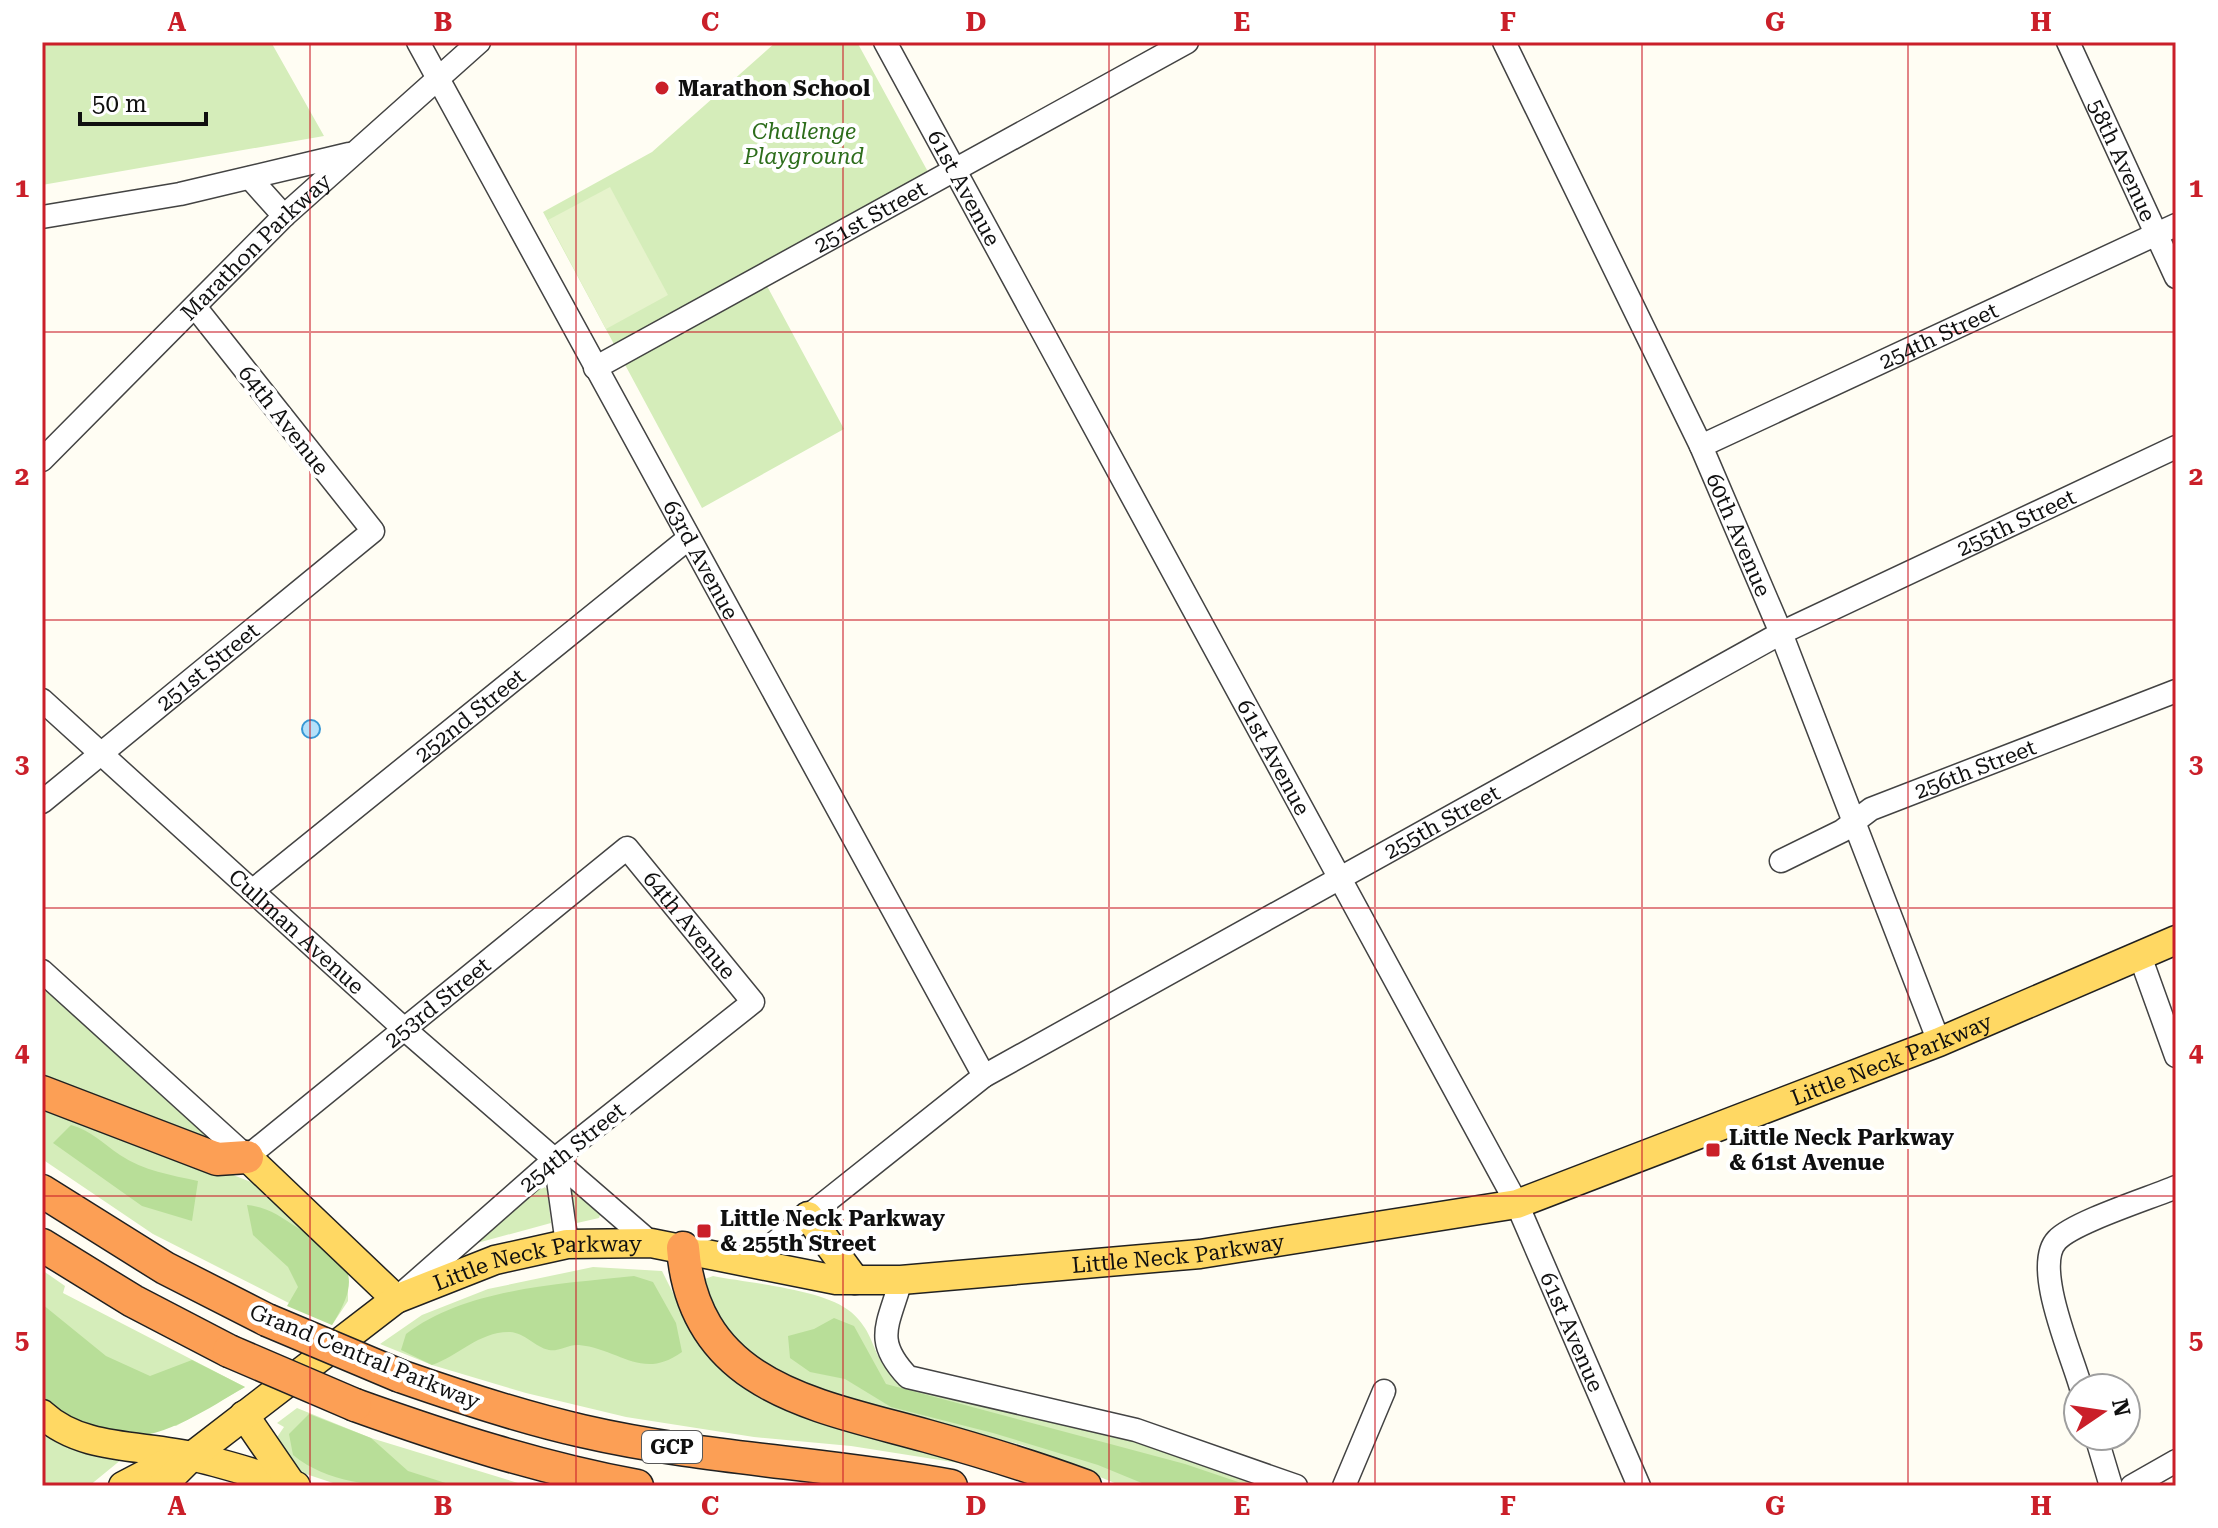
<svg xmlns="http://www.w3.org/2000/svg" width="2218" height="1528" font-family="'Roboto Serif',serif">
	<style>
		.green { fill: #d5edba }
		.forest { fill: #b8de98 }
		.pitch { fill: #e6f3cc }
		.water { fill: #b5e1fa; stroke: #3798d5; stroke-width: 2 }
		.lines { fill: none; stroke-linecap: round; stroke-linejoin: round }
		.minor-casing { stroke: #434343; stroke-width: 25 }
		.major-casing { stroke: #212121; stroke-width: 31 }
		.highway-casing { stroke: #212121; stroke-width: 35 }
		.minor { stroke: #fff; stroke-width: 22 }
		.major { stroke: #ffd863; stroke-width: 28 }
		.highway { stroke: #fc9f55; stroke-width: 32 }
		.highway-bridge-casing { stroke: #212121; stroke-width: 35; stroke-linecap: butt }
		.highway-bridge { stroke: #fc9f55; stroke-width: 32 }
		.grid { fill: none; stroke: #ca1f29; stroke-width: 2; stroke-opacity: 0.55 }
		.poi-dot { fill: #ca1f29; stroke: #fff; stroke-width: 3 }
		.labels { text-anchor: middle; stroke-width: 8; stroke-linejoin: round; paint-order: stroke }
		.shield { fill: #fff; stroke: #585858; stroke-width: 2 }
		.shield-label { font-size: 20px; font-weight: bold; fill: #101010 }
		.poi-label { font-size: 22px; font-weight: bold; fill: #101010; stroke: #fff; text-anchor: start }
		.park-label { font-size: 22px; font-style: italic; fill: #2d6d1b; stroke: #fff }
		.street-label { font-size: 22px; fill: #101010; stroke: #fff }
		.neatline { fill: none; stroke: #ca1f29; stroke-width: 3 }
		.grid-label { font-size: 26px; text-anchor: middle; font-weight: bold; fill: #ca1f29 }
	</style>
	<rect width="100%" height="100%" fill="#fffdf3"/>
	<path class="green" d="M 42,42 L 271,42 L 324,136 L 42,185 Z
		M 776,42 L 857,42 L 933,181 L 761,275 L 844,429 L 702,508 L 543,212 L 652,152 Z
		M 42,983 L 206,1135 L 211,1143 L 42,1081 Z
		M 42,1100 L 251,1182 L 340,1256 L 348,1275 L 348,1301 L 332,1325 L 153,1234 L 42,1159 Z
		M 566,1178 L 601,1212 L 599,1218 L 577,1223 L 572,1217 Z
		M 543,1186 L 547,1189 L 551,1223 L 466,1246 Z
		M 593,1267 L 662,1271 L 691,1329 L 978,1466 L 851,1446 L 754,1437 L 626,1417 L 526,1393 L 432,1365 L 380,1344 L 422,1315 L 488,1289 Z
		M 42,1270 L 65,1286 L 63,1293 L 245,1387 L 176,1426 L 42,1402 Z
		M 713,1276 C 748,1283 825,1289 851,1312 C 885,1342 863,1366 919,1387 L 1073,1420 L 1275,1486 L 1122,1486 L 1022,1445 L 799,1393 L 723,1339 L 702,1280 Z
		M 297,1408 L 371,1438 L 528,1486 L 342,1486 L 300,1472 L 271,1446 L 284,1427 L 277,1423 Z
		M 42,1433 L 49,1433 L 122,1459 L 89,1486 L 45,1486 Z"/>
	<path class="forest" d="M 71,1125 C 92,1131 102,1143 120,1155 C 144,1171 171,1175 198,1181 L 192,1221 L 142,1206 L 53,1143 Z
		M 247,1205 C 268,1207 281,1217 298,1228 C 344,1258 367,1270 332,1325 L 287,1306 L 298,1287 L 288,1267 L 253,1235 Z
		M 634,1276 L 653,1282 L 676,1323 L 682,1352 C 642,1381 620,1349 579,1345 C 569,1344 558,1352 549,1350 C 535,1347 525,1333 510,1332 C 480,1331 458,1356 432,1365 L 401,1350 L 406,1334 C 466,1288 561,1284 634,1276 Z
		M 42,1304 L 106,1356 L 150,1376 L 192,1360 L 245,1387 C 200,1413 150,1450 96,1433 C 77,1428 59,1412 42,1402 Z
		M 834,1318 L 854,1326 L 886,1384 L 1185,1464 L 1250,1486 L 1149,1486 L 1098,1465 L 993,1433 L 891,1407 L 845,1379 L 810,1372 L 790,1358 L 788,1336 L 814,1329 Z
		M 309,1414 L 371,1438 L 408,1471 L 455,1486 C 401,1486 337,1491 293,1455 L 289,1434 Z"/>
	<path class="pitch" d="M 610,187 L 668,295 L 606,329 L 548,220 Z"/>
	<path class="water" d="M302 729a9 9 0 1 1 18 0a9 9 0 1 1-18 0Z"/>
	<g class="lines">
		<g class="minor-casing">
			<g id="minor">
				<path id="s1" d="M 418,42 L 984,1076"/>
				<path id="s2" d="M 885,42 L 1517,1204 L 1639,1486"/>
				<path id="s3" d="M 1504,42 L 1701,446 L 1781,633 L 1939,1042"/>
				<path id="s4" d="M 2068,42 L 2176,277"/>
				<path d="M 250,178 L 284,216"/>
				<path d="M 42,217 L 180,194 L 349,154"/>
				<path id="s5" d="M 595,368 L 1187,42"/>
				<path id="s6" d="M 1701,446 L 2176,225"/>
				<path id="s7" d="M 42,460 L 284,216 L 479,42"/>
				<path id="s8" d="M 42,700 L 402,1027 L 651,1243"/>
				<path id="s9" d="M 42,802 L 373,531 L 196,308"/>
				<path id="s10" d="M 1781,861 L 1842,831 L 1871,809 L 2176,691"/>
				<path id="s11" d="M 252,891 L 689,538"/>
				<path d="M 2140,956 L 2176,1056"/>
				<path id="s12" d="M 42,971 L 247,1157 L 627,848 L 753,1002 L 555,1159 L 405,1291"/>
				<path d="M 555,1159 L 567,1244"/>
				<path id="s13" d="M 749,1263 L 984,1076 L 1781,633 L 2176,447"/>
				<path d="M 901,1280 C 888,1326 873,1340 908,1377 L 1136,1430 L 1296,1486"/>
				<path d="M 2081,1388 C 2072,1355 2032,1266 2057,1240 C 2074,1222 2150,1198 2176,1187"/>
				<path d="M 2096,1436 L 2111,1486"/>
				<path d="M 1344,1486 L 1384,1391"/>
				<path d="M 2132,1486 L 2176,1461"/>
			</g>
		</g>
		<g class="major-casing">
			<g id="major">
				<path d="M 247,1157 L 396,1299"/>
				<path d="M 808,1216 L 855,1280"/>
				<path d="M 42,1414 C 83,1452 145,1444 195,1457 C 229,1465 263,1476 296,1486"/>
				<path d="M 244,1415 L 292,1485"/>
				<path d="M 123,1486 L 165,1464 L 183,1458"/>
				<path id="s14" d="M 162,1486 L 192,1456 L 396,1299 L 495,1260 L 567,1244 L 651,1243 L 836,1280 L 901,1280 L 1200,1254 L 1517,1204 L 1939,1042 L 2176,940"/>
			</g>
		</g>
		<g class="highway-casing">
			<path id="highway" d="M 42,1092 L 217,1159 L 247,1157
				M 42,1191 L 165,1268 L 267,1320
				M 42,1245 L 133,1301 L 229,1351
				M 683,1248 C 694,1388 816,1405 927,1436 C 981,1451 1033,1467 1085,1486
				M 400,1376 C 460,1397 520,1417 582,1431 C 703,1459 829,1463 951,1486
				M 355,1405 C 447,1438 540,1468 637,1486"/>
		</g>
		<use href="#minor" class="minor"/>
		<use href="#major" class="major"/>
		<use href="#highway" class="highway"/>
		<g class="highway-bridge-casing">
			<path id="highway-bridge" d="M 267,1320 L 400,1376
				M 229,1351 L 355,1405"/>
		</g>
		<use href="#highway-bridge" class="highway-bridge"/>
	</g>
	<path class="grid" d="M 310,42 L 310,1486M 576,42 L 576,1486M 843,42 L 843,1486M 1109,42 L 1109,1486M 1375,42 L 1375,1486M 1642,42 L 1642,1486M 1908,42 L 1908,1486M 42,332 L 2176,332M 42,620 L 2176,620M 42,908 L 2176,908M 42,1196 L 2176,1196"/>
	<g class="poi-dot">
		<circle cx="662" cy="88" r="8"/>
		<rect x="1705" y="1142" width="16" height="16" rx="4"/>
		<rect x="696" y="1223" width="16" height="16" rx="4"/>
	</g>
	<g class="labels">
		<rect class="shield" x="642" y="1431" width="60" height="32" rx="6"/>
		<g class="shield-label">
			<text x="672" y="1454">GCP</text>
		</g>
		<g class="poi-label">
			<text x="678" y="96">Marathon School</text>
			<text x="1729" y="1145">Little Neck Parkway<tspan x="1729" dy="25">&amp; 61st Avenue</tspan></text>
			<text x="720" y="1226">Little Neck Parkway<tspan x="720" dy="25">&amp; 255th Street</tspan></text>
		</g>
		<g class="park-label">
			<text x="804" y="139">Challenge<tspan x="804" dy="25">Playground</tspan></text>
		</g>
		<g class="street-label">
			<text dy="8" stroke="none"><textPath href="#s4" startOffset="130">58th Avenue</textPath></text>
			<text dy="8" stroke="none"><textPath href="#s2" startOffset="166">61st Avenue</textPath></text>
			<text dy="8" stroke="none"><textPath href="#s5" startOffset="314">251st Street</textPath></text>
			<text dy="8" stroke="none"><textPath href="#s7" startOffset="302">Marathon Parkway</textPath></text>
			<text dy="8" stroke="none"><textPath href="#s6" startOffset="262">254th Street</textPath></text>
			<text transform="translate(284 420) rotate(52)" y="8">64th Avenue</text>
			<text dy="8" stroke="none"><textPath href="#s13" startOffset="1472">255th Street</textPath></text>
			<text dy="8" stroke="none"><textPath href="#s3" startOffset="546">60th Avenue</textPath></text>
			<text dy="8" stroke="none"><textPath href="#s1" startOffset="590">63rd Avenue</textPath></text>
			<text dy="8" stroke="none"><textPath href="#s9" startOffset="214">251st Street</textPath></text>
			<text dy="8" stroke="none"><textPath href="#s11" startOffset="280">252nd Street</textPath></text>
			<text dy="8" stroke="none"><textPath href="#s2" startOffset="814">61st Avenue</textPath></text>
			<text dy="8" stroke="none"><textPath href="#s10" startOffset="216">256th Street</textPath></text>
			<text dy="8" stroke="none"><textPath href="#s13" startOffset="824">255th Street</textPath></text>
			<text dy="8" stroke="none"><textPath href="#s12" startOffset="866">64th Avenue</textPath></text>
			<text dy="8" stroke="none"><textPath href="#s8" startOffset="344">Cullman Avenue</textPath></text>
			<text dy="8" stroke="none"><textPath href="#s12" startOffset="522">253rd Street</textPath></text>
			<text dy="8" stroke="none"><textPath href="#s14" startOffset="1840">Little Neck Parkway</textPath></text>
			<text transform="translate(572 1147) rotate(-39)" y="8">254th Street</text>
			<text dy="8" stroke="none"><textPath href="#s14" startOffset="1096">Little Neck Parkway</textPath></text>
			<text dy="8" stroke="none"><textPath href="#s14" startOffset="448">Little Neck Parkway</textPath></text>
			<text dy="8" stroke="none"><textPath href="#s2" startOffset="1462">61st Avenue</textPath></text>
			<text transform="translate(365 1356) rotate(22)" y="8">Grand Central Parkway</text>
		</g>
	</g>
	<rect width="2218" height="1528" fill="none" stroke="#ffffff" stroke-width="88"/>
	<g transform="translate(2102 1412) rotate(77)"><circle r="38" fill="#ffffff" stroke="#9f9f9f" stroke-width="2"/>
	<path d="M0-6L14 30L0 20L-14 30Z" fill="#ca1f29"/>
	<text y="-12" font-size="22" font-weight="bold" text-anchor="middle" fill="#101010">N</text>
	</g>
	<path d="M80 112v12h126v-12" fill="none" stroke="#101010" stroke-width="4"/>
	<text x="92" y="112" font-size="24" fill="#101010" stroke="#ffffff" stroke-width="6" paint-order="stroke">50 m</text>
	<rect x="44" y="44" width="2130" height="1440" class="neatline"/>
	<g class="grid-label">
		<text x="177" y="31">A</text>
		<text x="443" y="31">B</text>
		<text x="710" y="31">C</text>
		<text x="976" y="31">D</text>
		<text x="1242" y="31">E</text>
		<text x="1508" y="31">F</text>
		<text x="1775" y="31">G</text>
		<text x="2041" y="31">H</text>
		<text x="22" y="197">1</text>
		<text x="2196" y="197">1</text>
		<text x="22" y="485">2</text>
		<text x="2196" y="485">2</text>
		<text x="22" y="773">3</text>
		<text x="2196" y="773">3</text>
		<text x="22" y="1061">4</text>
		<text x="2196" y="1061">4</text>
		<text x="22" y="1349">5</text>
		<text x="2196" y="1349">5</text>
		<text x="177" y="1515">A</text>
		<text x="443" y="1515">B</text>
		<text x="710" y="1515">C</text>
		<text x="976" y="1515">D</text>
		<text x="1242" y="1515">E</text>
		<text x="1508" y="1515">F</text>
		<text x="1775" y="1515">G</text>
		<text x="2041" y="1515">H</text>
	</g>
</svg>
